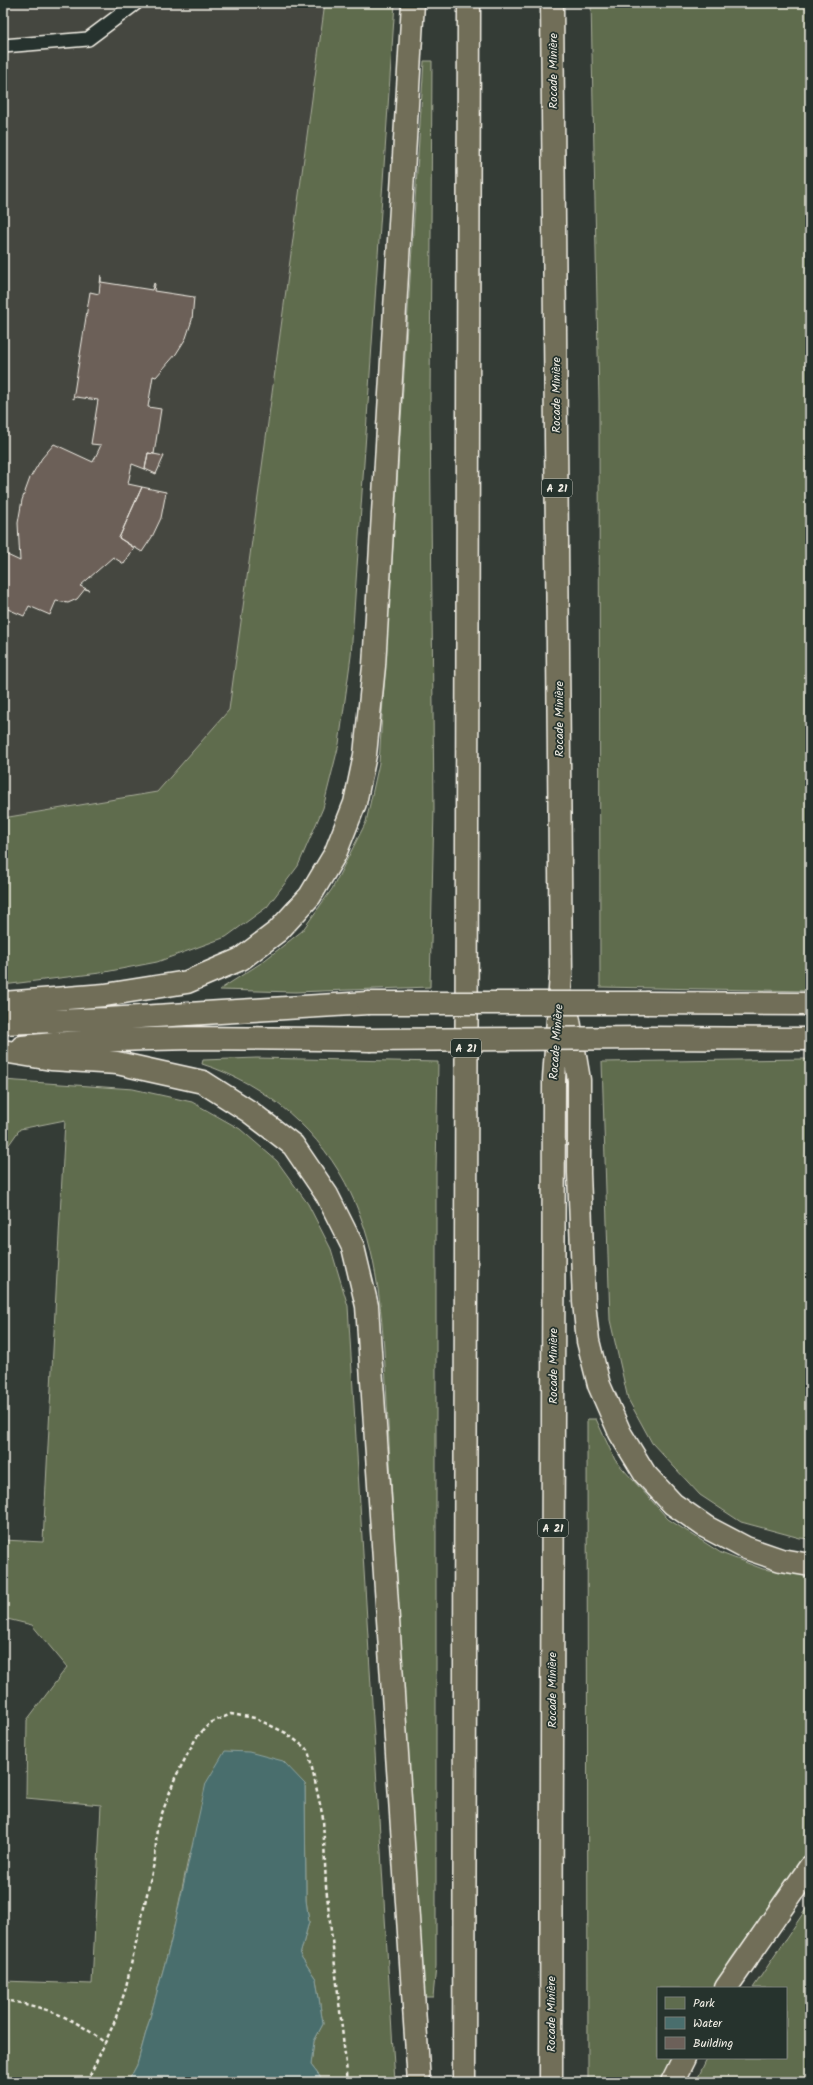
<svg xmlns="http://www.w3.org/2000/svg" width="813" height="2085" font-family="Kalam,sans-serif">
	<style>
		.built { fill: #454740 }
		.green { fill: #5f6c4e; stroke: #aaae9b }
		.water { fill: #496e6d; stroke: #8da29e }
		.building { fill: #6c6059; stroke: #f4f1e8 }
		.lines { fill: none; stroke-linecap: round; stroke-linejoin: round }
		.lane-casing { stroke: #f4f1e8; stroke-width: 16 }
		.highway-casing { stroke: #f4f1e8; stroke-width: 25 }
		.path { stroke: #f4f1e8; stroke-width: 2.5; stroke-dasharray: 4 3; stroke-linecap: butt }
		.lane { stroke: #26332d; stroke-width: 13 }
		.highway { stroke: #716e59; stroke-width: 22 }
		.highway-bridge-casing { stroke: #f4f1e8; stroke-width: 25; stroke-linecap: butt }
		.highway-bridge { stroke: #716e59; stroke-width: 22 }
		.labels { text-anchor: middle; stroke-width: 3.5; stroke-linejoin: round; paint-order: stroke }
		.shield { fill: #26332d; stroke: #b6b8b0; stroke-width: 1 }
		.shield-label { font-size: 11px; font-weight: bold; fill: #f4f1e8 }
		.street-label { font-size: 12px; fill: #f4f1e8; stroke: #26332d }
	</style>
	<rect width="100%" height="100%" fill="#343c36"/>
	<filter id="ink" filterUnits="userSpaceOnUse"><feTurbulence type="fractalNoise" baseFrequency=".025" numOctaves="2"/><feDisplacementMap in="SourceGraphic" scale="8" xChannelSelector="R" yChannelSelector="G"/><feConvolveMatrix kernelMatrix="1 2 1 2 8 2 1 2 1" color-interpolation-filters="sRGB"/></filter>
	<g filter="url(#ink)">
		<path class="built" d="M 3,3 L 325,3 L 229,710 L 157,792 L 3,818 Z"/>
		<path class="green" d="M 325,3 L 395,3 L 351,656 L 339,744 L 323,808 L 298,866 L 267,907 L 226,937 L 157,962 L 100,973 L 3,985 L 3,818 L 157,792 L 229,710 Z
			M 591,3 L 810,3 L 810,991 L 600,987 L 599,402 Z
			M 424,61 L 432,61 L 430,406 L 434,809 L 430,987 L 295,992 L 219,990 L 261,963 L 302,931 L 332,889 L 366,822 L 379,763 Z
			M 257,1058 L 438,1062 L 436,1172 L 436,1966 L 433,1997 L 423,1997 C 413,1838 402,1679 393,1519 C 391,1474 388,1428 386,1382 C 382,1318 379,1252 351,1194 C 322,1132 266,1084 202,1064 L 203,1060 Z
			M 804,1059 L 810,1060 L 810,1539 L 800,1538 L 741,1522 L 700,1495 L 652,1443 L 628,1399 L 610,1320 L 602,1062 Z
			M 3,1080 L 133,1089 L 192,1102 L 240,1129 L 277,1161 L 308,1204 L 331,1249 L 348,1306 L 395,2082 L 324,2082 L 311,2065 L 314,2041 L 323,2024 L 316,1979 L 300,1955 L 309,1922 L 306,1900 L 305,1784 L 189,1855 L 171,1941 L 137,2065 L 128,2082 L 3,2082 L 3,1981 L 92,1984 L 101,1805 L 26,1798 L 27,1720 L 67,1667 L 32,1625 L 3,1618 L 3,1540 L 43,1542 L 65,1120 L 20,1129 L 3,1153 Z
			M 587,1419 L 596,1419 L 615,1460 L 668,1519 L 721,1553 L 763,1569 L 810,1576 L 810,1848 L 731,1959 L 714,1988 L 658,1988 L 658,2058 L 672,2058 L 660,2082 L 588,2082 Z
			M 810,1903 L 810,2082 L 696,2082 L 707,2058 L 786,2058 L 786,1988 L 753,1988 Z"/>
		<path class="water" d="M 225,1751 L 249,1752 L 283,1761 L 305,1784 L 306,1900 L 309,1922 L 300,1955 L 316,1979 L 323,2024 L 314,2041 L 311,2065 L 324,2082 L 128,2082 L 137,2065 L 171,1941 L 206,1783 Z"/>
		<path class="building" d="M 101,275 L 101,282 L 152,290 L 154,283 L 155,284 L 154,291 L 194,297 L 192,320 L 186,338 L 176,354 L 156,377 L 153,376 L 148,407 L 161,409 L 154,454 L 148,453 L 145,469 L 132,464 L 128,484 L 142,487 L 119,538 L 134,548 L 124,564 L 113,557 L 80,586 L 89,590 L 85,589 L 77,599 L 68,603 L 56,601 L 50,615 L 29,606 L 24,616 L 3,607 L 3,553 L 20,561 L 18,523 L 22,500 L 30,478 L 42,458 L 54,444 L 93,462 L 101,445 L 91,444 L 98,400 L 76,397 L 73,399 L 90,292 L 99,294 Z
			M 148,453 L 164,456 L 156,474 L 145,469 Z
			M 142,487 L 166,492 L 161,518 L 152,537 L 142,552 L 119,538 Z"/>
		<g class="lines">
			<g class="lane-casing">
				<path id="lane" d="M 3,46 L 88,39 L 136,3"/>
			</g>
			<g class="highway-casing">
				<path id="highway" d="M 3,1003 L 105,995 L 187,982 L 241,959 L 278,931 L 310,896 L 335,854 L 355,803 L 365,755 L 374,666 L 413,3
					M 648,1003 L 810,1004
					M 569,1020 L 579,1080 L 579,1173 L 584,1302 L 588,1341 L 599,1385 L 620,1433 L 645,1474 L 673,1504 L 706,1527 L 746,1548 L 781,1560 L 810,1565
					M 3,1023 L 107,1019 L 368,1003
					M 650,1038 L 810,1039
					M 22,1047 C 137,1035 253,1038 369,1040
					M 3,1051 L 51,1059 L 117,1063 L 203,1082 L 250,1112 L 293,1145 L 327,1195 L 353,1247 L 367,1306 L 419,2082
					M 726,1988 L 810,1867
					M 464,2082 L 469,3
					M 551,2082 L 554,1079 L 561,974 L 552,3
					M 672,2082 L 684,2058"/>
			</g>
			<path class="path" d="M 3,2000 C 43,2006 74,2017 105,2043
				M 87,2082 L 114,2023 L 125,1991 L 155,1859 L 157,1827 L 175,1778 L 196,1738 L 210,1723 L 231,1714 L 255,1718 L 286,1733 L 308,1750 L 323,1818 L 326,1886 L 348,2082"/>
			<use href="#lane" class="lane"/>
			<use href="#highway" class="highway"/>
			<g class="highway-bridge-casing">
				<path id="highway-bridge" d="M 368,1003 L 648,1003
					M 369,1040 L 650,1038"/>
			</g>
			<use href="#highway-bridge" class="highway-bridge"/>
		</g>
	</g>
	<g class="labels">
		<g class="shield">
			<rect x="542" y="479" width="30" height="18" rx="3"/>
			<rect x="451" y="1039" width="30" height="18" rx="3"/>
			<rect x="538" y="1519" width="30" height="18" rx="3"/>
		</g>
		<g class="shield-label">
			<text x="557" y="492">A 21</text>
			<text x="466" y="1052">A 21</text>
			<text x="553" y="1532">A 21</text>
		</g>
		<g class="street-label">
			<text transform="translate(553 71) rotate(-90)" y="4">Rocade Minière</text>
			<text transform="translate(556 395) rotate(-90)" y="4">Rocade Minière</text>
			<text transform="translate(559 719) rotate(-90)" y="4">Rocade Minière</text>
			<text transform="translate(556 1042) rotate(-86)" y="4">Rocade Minière</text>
			<text transform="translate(553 1366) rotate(-90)" y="4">Rocade Minière</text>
			<text transform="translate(552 1690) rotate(-90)" y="4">Rocade Minière</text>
			<text transform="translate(551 2014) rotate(-90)" y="4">Rocade Minière</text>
		</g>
	</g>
	<rect width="813" height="2085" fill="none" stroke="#26332d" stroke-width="16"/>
	<rect x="8" y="8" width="797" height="2069" fill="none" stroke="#f4f1e8" stroke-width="1.5" filter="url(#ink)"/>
	<rect x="657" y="1987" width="130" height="72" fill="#26332d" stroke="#787f78"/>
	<rect x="665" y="1997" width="20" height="12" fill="#5f6c4e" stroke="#787f78"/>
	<text x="693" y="2007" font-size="12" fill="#f4f1e8">Park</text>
	<rect x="665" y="2017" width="20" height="12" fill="#496e6d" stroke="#787f78"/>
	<text x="693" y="2027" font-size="12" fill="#f4f1e8">Water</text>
	<rect x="665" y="2037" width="20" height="12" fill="#6c6059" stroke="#787f78"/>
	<text x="693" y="2047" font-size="12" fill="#f4f1e8">Building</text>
</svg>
